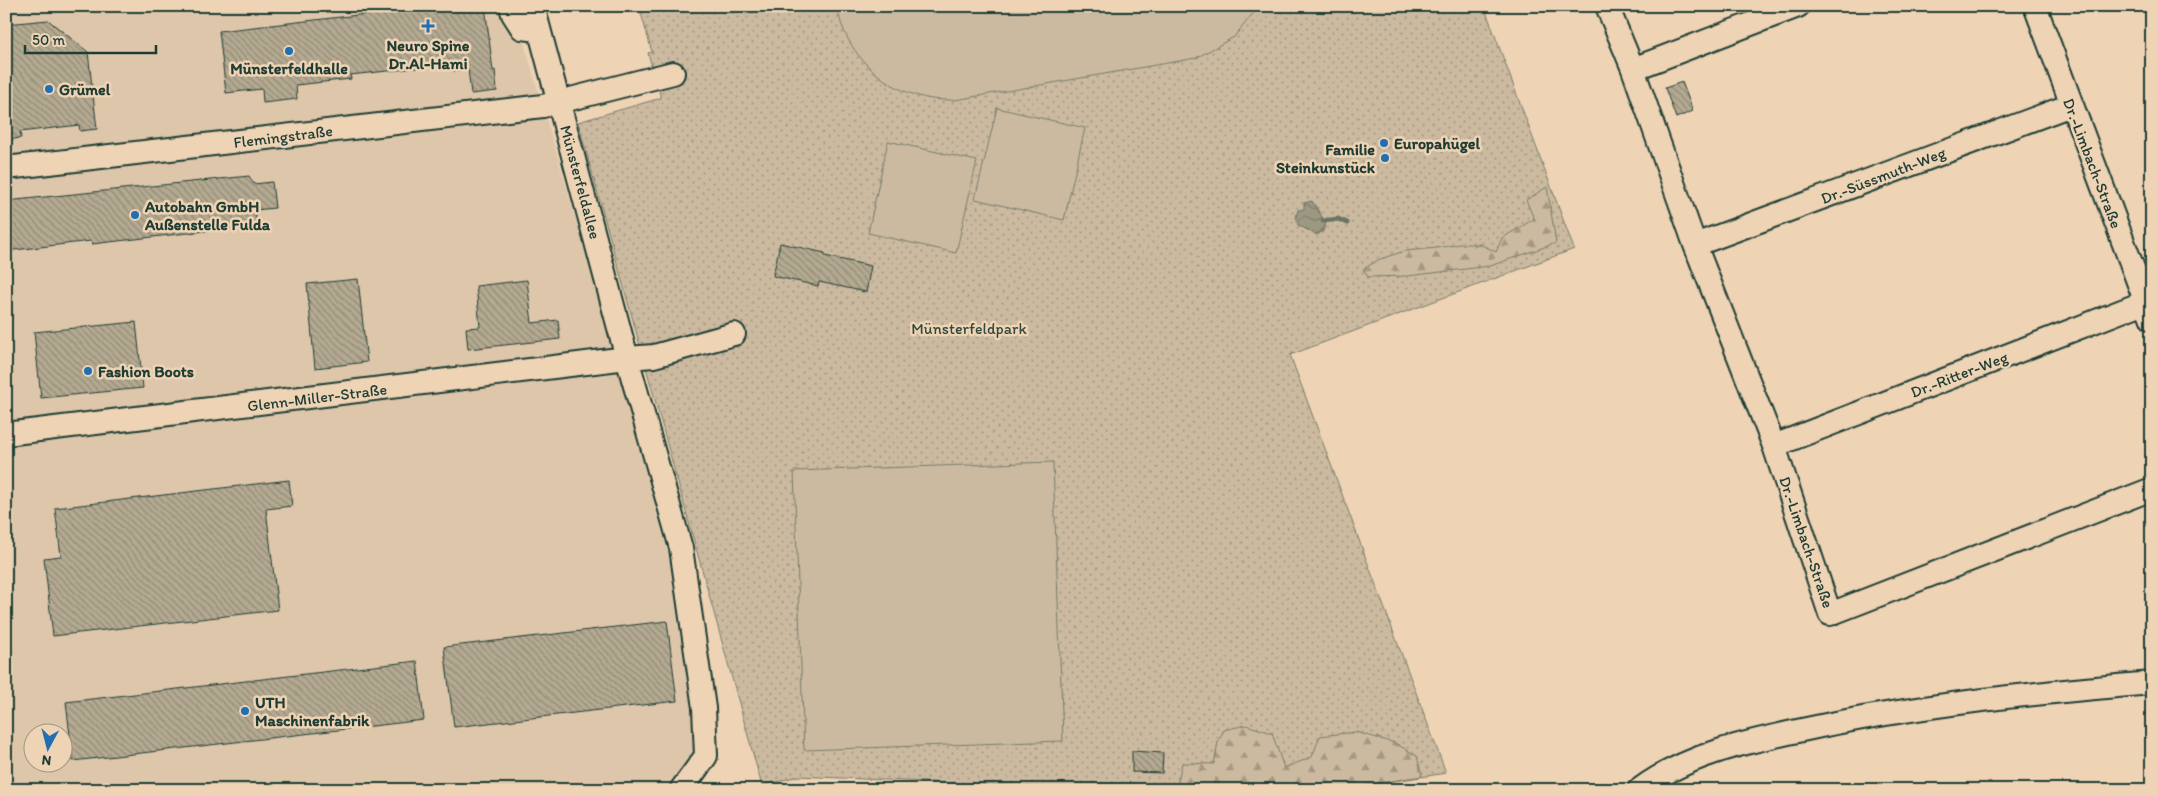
<svg xmlns="http://www.w3.org/2000/svg" width="2158" height="796" font-family="Itim,sans-serif">
	<style>
		.built { fill: #ddc6aa; fill-rule: evenodd }
		.green { fill: url(#green-dots); stroke: #767c6a }
		.forest { fill: url(#forest-firs); stroke: #767c6a }
		.pitch { fill: #ccbaa0; stroke: #767c6a }
		.water { fill: url(#water-waves); stroke: #6a7463 }
		.lines { fill: none; stroke-linecap: round; stroke-linejoin: round }
		.stream { stroke: #6a7463; stroke-width: 5 }
		.building { fill: url(#building-back-hatch); stroke: #1f3d34 }
		.minor-casing { stroke: #1f3d34; stroke-width: 26 }
		.minor { stroke: #eed3b5; stroke-width: 22 }
		.poi-dot { fill: #1f6fb2; stroke: #eed3b5; stroke-width: 2 }
		.labels { text-anchor: middle; stroke-width: 5; stroke-linejoin: round; paint-order: stroke }
		.poi-label { font-size: 16px; font-weight: bold; fill: #1f3d34; stroke: #eed3b5; text-anchor: start }
		.street-label { font-size: 16px; fill: #1f3d34; stroke: #eed3b5 }
		.park-label { font-size: 16px; fill: #304a3f; stroke: #eed3b5 }
	</style>
	<defs>
		<pattern id="green-dots" width="8" height="8" patternUnits="userSpaceOnUse" patternTransform="scale(1.25)"><rect width="8" height="8" fill="#ccbaa0"/><path d="M2 2h.1M6 6h.1" fill="none" stroke="#a59883" stroke-width="1.8" stroke-linecap="round"/></pattern>
		<pattern id="forest-firs" width="22" height="20" patternUnits="userSpaceOnUse" patternTransform="scale(1.25)"><rect width="22" height="20" fill="#ccbaa0"/><path d="M5 1l3.5 6h-7zM16 11l3.5 6h-7z" fill="#a59883"/></pattern>
		<pattern id="water-waves" width="16" height="10" patternUnits="userSpaceOnUse" patternTransform="scale(1.25)"><rect width="16" height="10" fill="#9c9882"/><path d="M0 5q4-4 8 0t8 0" fill="none" stroke="#7f7d6b"/></pattern>
		<pattern id="building-back-hatch" width="6" height="6" patternUnits="userSpaceOnUse" patternTransform="scale(1.25)"><rect width="6" height="6" fill="#b4a991"/><path d="M-1 5l2 2M0 0l6 6M5-1l2 2" fill="none" stroke="#928b77"/></pattern>
	</defs>
	<rect width="100%" height="100%" fill="#eed3b5"/>
	<filter id="ink" filterUnits="userSpaceOnUse"><feTurbulence type="fractalNoise" baseFrequency=".02" numOctaves="2"/><feDisplacementMap in="SourceGraphic" scale="10" xChannelSelector="R" yChannelSelector="G"/><feConvolveMatrix kernelMatrix="1 2 1 2 8 2 1 2 1" color-interpolation-filters="sRGB"/></filter>
	<g filter="url(#ink)">
		<path class="built" d="M 6,6 L 513,6 L 603,310 L 677,570 L 699,748 L 673,790 L 6,790 ZM 32,734 L 62,734 L 62,764 L 32,764 Z"/>
		<path class="green" d="M 639,6 L 1484,6 L 1574,249 L 1290,355 L 1446,773 L 1337,790 L 1101,790 L 798,776 L 762,786 L 578,122 L 661,98 L 648,53 L 652,52 Z"/>
		<path class="forest" d="M 1547,187 L 1556,243 L 1490,266 L 1408,276 L 1368,277 L 1363,269 L 1380,259 L 1405,251 L 1437,248 L 1460,244 L 1480,244 L 1496,252 L 1502,238 L 1534,219 L 1526,200 Z
			M 1246,725 L 1272,733 L 1284,768 L 1312,757 L 1320,736 L 1356,732 L 1395,743 L 1417,756 L 1422,776 L 1337,790 L 1176,790 L 1182,763 L 1214,764 L 1218,742 L 1224,730 Z"/>
		<path class="pitch" d="M 837,6 L 1259,6 L 1234,37 L 1196,58 L 955,100 C 948,100 940,100 932,99 C 885,92 844,53 837,6 Z
			M 997,108 L 1085,128 L 1064,220 L 975,199 Z
			M 888,141 L 977,161 L 956,253 L 868,233 Z
			M 1053,462 L 1063,741 L 804,750 L 794,471 Z"/>
		<path class="water" d="M 1312,201 L 1326,223 L 1323,231 L 1317,235 L 1298,225 L 1296,217 L 1298,210 L 1304,209 L 1304,203 Z"/>
		<g class="lines">
			<path class="stream" d="M 1323,221 L 1338,219 L 1347,223"/>
		</g>
		<path class="building" d="M 366,6 L 485,6 L 493,71 L 495,70 L 497,91 L 471,94 L 468,69 L 453,71 L 453,64 L 350,75 L 351,79 L 296,85 L 297,99 L 263,103 L 262,89 L 226,93 L 219,31 L 367,14 Z
			M 48,20 L 88,52 L 97,129 L 80,131 L 79,125 L 20,132 L 21,138 L 6,140 L 6,24 Z
			M 1682,82 L 1693,111 L 1676,118 L 1665,88 Z
			M 249,176 L 254,184 L 272,182 L 275,208 L 255,210 L 257,225 L 92,244 L 91,241 L 6,251 L 6,201 Z
			M 780,243 L 825,253 L 825,256 L 871,266 L 866,292 L 819,282 L 818,286 L 773,276 Z
			M 358,279 L 367,362 L 315,368 L 307,284 Z
			M 527,280 L 532,323 L 558,320 L 560,339 L 468,349 L 466,328 L 480,327 L 476,286 Z
			M 136,322 L 143,388 L 41,398 L 34,332 Z
			M 289,480 L 292,506 L 266,509 L 278,610 L 53,636 L 44,558 L 61,556 L 55,508 Z
			M 667,621 L 677,701 L 454,727 L 444,647 Z
			M 417,661 L 424,720 L 73,761 L 66,702 Z
			M 1132,751 L 1163,753 L 1162,773 L 1132,772 Z"/>
		<g class="lines">
			<g class="minor-casing">
				<path id="minor" d="M 511,6 L 513,14 L 522,28 L 539,30
					M 533,6 L 627,358 L 681,548 L 704,708 L 706,756 L 681,790
					M 1607,6 L 1633,69 L 1695,245 L 1774,446 L 1830,614 L 2152,489
					M 2035,6 L 2152,319
					M 1633,69 L 1798,6
					M 6,168 L 543,106 L 673,73
					M 1695,245 L 2071,105
					M 6,434 L 627,358 L 654,356 L 734,334
					M 1774,446 L 2145,302
					M 1639,790 C 1686,755 1746,742 1802,730 C 1917,705 2034,693 2152,683"/>
			</g>
			<use href="#minor" class="minor"/>
		</g>
	</g>
	<g class="poi-dot">
		<path d="M425.5 18.5h5v5h5v5h-5v5h-5v-5h-5v-5h5z"/>
		<circle cx="289" cy="51" r="5"/>
		<circle cx="49" cy="89" r="5"/>
		<circle cx="1384" cy="143" r="5"/>
		<circle cx="1385" cy="158" r="5"/>
		<circle cx="135" cy="215" r="5"/>
		<circle cx="88" cy="371" r="5"/>
		<circle cx="245" cy="711" r="5"/>
	</g>
	<g class="labels">
		<g class="poi-label">
			<text x="428" y="51" text-anchor="middle">Neuro Spine<tspan x="428" dy="18">Dr.Al-Hami</tspan></text>
			<text x="289" y="74" text-anchor="middle">Münsterfeldhalle</text>
			<text x="59" y="95">Grümel</text>
			<text x="1394" y="149">Europahügel</text>
			<text x="1375" y="155" text-anchor="end">Familie<tspan x="1375" dy="18">Steinkunstück</tspan></text>
			<text x="145" y="212">Autobahn GmbH<tspan x="145" dy="18">Außenstelle Fulda</tspan></text>
			<text x="98" y="377">Fashion Boots</text>
			<text x="255" y="708">UTH<tspan x="255" dy="18">Maschinenfabrik</tspan></text>
		</g>
		<g class="street-label">
			<text transform="translate(283 136) rotate(-7)" y="6">Flemingstraße</text>
			<text transform="translate(2093 163) rotate(69)" y="6">Dr.-Limbach-Straße</text>
			<text transform="translate(1883 175) rotate(-21)" y="6">Dr.-Süssmuth-Weg</text>
			<text transform="translate(581 182) rotate(75)" y="6">Münsterfeldallee</text>
			<text transform="translate(1959 374) rotate(-21)" y="6">Dr.-Ritter-Weg</text>
			<text transform="translate(317 397) rotate(-7)" y="6">Glenn-Miller-Straße</text>
			<text transform="translate(1807 542) rotate(71)" y="6">Dr.-Limbach-Straße</text>
		</g>
		<g class="park-label">
			<text x="969" y="334">Münsterfeldpark</text>
		</g>
	</g>
	<rect width="2158" height="796" fill="none" stroke="#eed3b5" stroke-width="25"/>
	<rect x="12" y="12" width="2133" height="771" fill="none" stroke="#1f3d34" stroke-width="2" filter="url(#ink)"/>
	<g transform="translate(48 748) rotate(187)"><circle r="24" fill="#eed3b5" stroke="#9b9781"/>
	<path d="M0-4L9 19L0 12L-9 19Z" fill="#1f6fb2"/>
	<text y="-8" font-size="14" font-weight="bold" text-anchor="middle" fill="#1f3d34">N</text>
	</g>
	<path d="M25 45v8h131v-8" fill="none" stroke="#1f3d34" stroke-width="2.5"/>
	<text x="32" y="45" font-size="15" fill="#1f3d34" stroke="#eed3b5" stroke-width="4" paint-order="stroke">50 m</text>
</svg>
